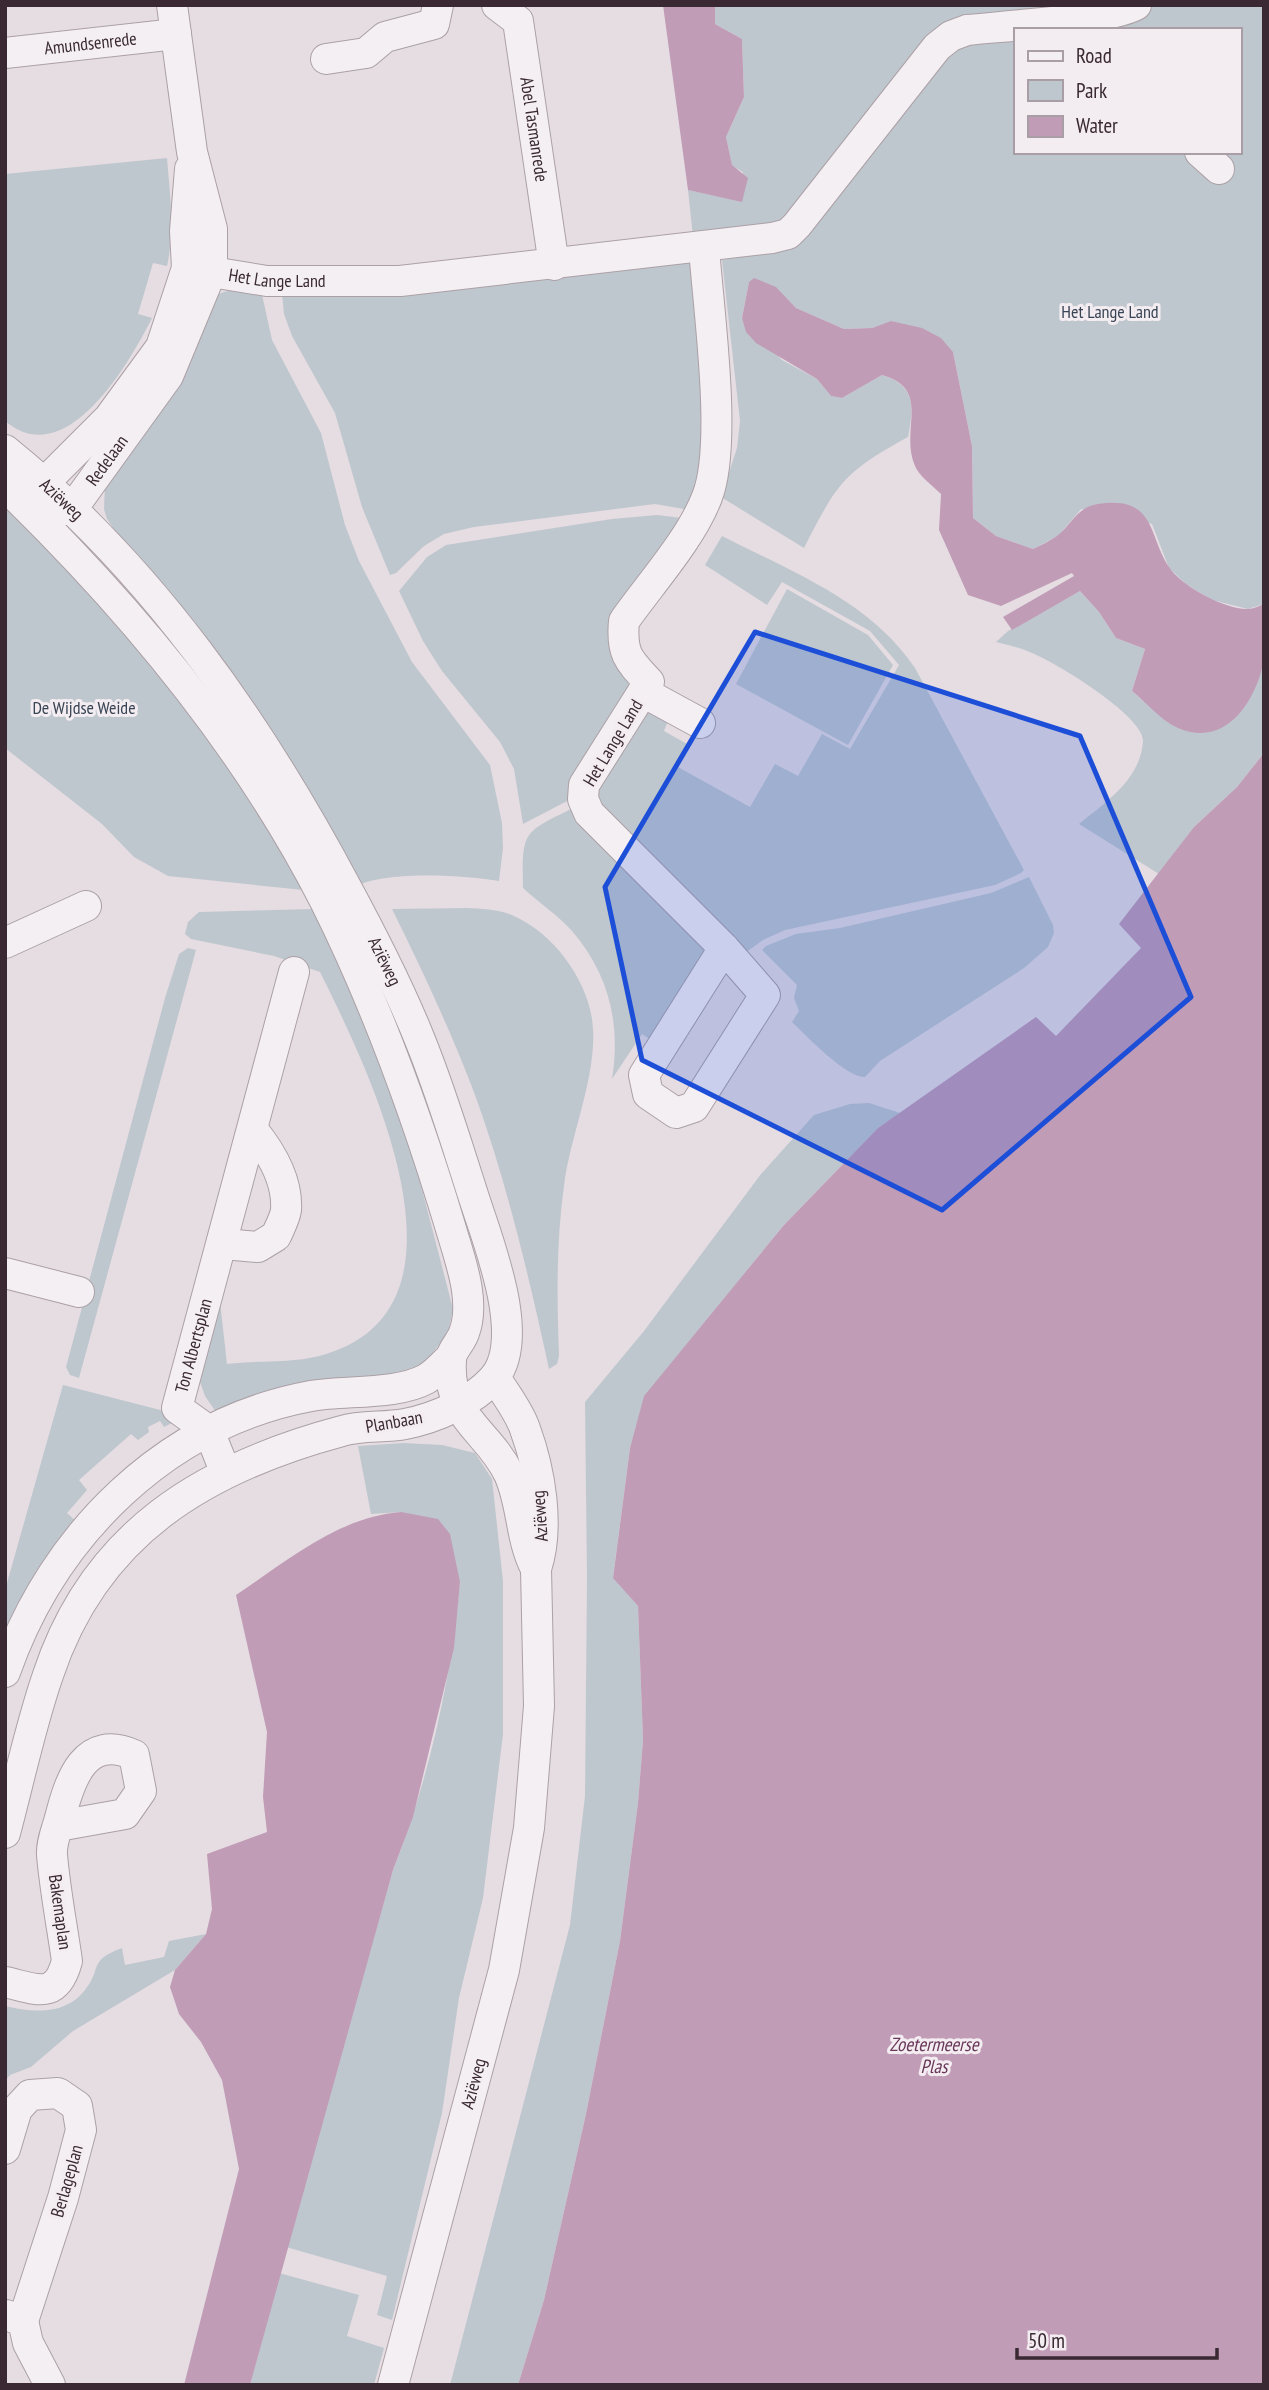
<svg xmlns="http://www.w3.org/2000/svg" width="1269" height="2390" font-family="'PT Sans Narrow',sans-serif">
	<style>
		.green { fill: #bfc7ce; fill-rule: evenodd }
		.water { fill: #c19cb7 }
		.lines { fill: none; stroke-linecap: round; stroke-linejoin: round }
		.minor-casing { stroke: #aba0a6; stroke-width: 32 }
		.minor { stroke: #f4eff2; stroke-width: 30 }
		.marked { fill: #1d4ed8; fill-opacity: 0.2; stroke: #1d4ed8; stroke-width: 5; stroke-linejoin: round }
		.labels { text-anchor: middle; stroke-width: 6; stroke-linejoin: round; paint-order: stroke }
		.street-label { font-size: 18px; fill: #3a2933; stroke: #f3ecf1 }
		.park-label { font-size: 18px; fill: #384454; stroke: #f3ecf1 }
		.water-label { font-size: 19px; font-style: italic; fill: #693859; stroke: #f3ecf1 }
	</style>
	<rect width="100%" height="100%" fill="#e5dde2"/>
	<path class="green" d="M 715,5 L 1264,5 L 1264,604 L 1248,609 L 1212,600 L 1186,584 L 1169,568 L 1152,524 L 1081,509 L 1058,536 L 1033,549 L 996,536 L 973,518 L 972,446 L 953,352 L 892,321 L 872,328 L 844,329 L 796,308 L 786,298 L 749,282 L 742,318 L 782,360 L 817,379 L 831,396 L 842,398 L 882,375 C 916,386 914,406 908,437 C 844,472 837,483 804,548 L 721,497 L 737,448 L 740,421 L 722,260 L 755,254 L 693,237 L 688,190 L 741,201 L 743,172 L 732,166 L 726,137 L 744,97 L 742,39 L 715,24 ZM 1015,30 L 1239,30 L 1239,152 L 1015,152 Z
		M 167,158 C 170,195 175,230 167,266 L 153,263 L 138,314 L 152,318 C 129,364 66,473 5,421 L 5,174 Z
		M 696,257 L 704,468 L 690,510 L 655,504 L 474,527 L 444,534 L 424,546 L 396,573 L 390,575 L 362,507 L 335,413 L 292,336 L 284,314 L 282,293 Z
		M 237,288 L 261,290 L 272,340 L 321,433 L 345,525 L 359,561 L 412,662 L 490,765 L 502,823 L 503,848 L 499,881 C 466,875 389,871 359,885 L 107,519 L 104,509 L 105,484 L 214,299 L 221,293 Z
		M 5,502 L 59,550 L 168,682 L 313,891 L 168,876 L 134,857 L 102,824 L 5,748 Z
		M 657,515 L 682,518 L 621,608 L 629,692 L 571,799 L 523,824 L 514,769 L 500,742 L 442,671 L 423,641 L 399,591 L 427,557 L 446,545 L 612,519 Z
		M 722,536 C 792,572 870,601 915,668 L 1024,870 L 1021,873 L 995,885 L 785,930 L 763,940 L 745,953 L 607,819 L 597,797 L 599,779 L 651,707 L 669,718 L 664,731 L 687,744 L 676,766 L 750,807 L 775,764 L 798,776 L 822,734 L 850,749 L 899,665 L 870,631 L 782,582 L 767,605 L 705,565 Z
		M 787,589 L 868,635 L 893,665 L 848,745 L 736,684 Z
		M 1080,591 L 1099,612 L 1116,638 L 1145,649 L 1132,691 L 1160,716 L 1264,661 L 1264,753 L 1237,787 L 1194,827 L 1159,874 L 1079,824 C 1105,803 1141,779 1143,741 C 1144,716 1055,662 1032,653 C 1021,648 1009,645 996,642 L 1008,631 Z
		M 573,808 L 703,937 L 707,956 L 654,1042 L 642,1034 L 612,1079 C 621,1024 609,974 572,931 C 558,915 539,903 523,888 C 522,830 523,833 573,808 Z
		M 1029,877 L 1053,925 L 1054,933 L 1048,947 L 1024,968 L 880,1061 L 865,1077 C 846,1078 807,1036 792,1022 L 799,1011 L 794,998 L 797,985 L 762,950 L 766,946 L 796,934 L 840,928 L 991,893 Z
		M 321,906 L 385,1069 L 417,1170 L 453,1309 L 448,1333 L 424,1364 L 383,1379 L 216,1412 L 205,1396 L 196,1371 L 220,1302 L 227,1364 C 269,1359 301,1366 342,1348 C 478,1289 365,1063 320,972 L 274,956 L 191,939 L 185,934 L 188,922 L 199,912 L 314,909 Z
		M 467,908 C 483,909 499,909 514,916 C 555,934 591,984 593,1029 C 596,1079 570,1136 564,1186 C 556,1243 557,1299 559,1356 L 557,1364 L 549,1369 C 529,1277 507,1183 475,1095 C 451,1031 422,970 392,909 Z
		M 188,948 L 196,950 L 79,1378 L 70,1375 L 66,1367 L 165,998 L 179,954 Z
		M 869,1103 L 900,1113 L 878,1128 L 784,1225 L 645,1396 L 630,1448 L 613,1577 L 638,1606 L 643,1740 L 638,1803 L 620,1941 L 586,2114 L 544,2300 L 518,2385 L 450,2385 L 570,1925 L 585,1796 L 587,1578 L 585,1402 L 644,1331 L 761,1174 L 814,1115 L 850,1104 Z
		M 63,1385 L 168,1412 L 172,1423 L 164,1427 L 160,1421 L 148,1427 L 149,1432 L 138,1440 L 131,1434 L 79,1480 L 87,1490 L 67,1513 L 78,1523 L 5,1646 L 5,1590 Z
		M 404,1443 L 442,1445 L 475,1453 L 492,1479 L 503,1581 L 503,1734 L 483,1898 L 459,1998 L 442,2113 L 392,2320 L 377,2315 L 387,2276 L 286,2247 L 393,1870 C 429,1779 451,1680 460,1582 L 401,1512 L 371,1514 L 358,1446 Z
		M 206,1934 L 175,1970 L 73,2031 L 31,2067 L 10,2075 L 5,2081 L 5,2006 C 33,2013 66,2015 85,1990 C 103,1968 87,1961 122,1948 L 125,1965 L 164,1957 L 169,1941 Z
		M 279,2273 L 359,2295 L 347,2336 L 384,2348 L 374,2385 L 250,2385 Z"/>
	<path class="water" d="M 663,5 L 715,5 L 715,24 L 742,39 L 744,97 L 726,137 L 732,165 L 748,178 L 742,202 L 688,190 Z
		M 754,278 L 776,287 L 796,308 L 844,329 L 872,328 L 891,321 L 922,328 L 941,338 L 953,352 L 972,446 L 973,518 L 996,536 L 1033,549 C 1041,545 1050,541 1057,536 C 1072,524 1077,507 1098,504 C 1156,495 1148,536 1169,567 C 1181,586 1226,610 1248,609 C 1253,609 1259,606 1264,604 C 1264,622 1267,642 1264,659 C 1257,700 1226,749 1178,728 C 1161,721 1146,702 1132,691 L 1145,649 L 1116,638 L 1099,612 L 1080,591 L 1012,630 L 1003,617 L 1074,576 L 1072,573 L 1001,606 L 968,595 L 939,530 L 941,494 C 933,486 919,476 915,466 C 899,429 933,390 882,375 L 842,398 L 831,396 L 817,379 L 756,343 L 746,332 L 742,318 L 749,282 Z
		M 1264,753 L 1264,2385 L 518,2385 L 544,2300 L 586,2114 L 620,1941 L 638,1803 L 643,1740 L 638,1606 L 613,1578 L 630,1448 L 644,1396 L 784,1225 L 878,1128 L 1036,1017 L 1056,1036 L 1141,948 L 1119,924 L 1194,827 L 1237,787 Z
		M 401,1512 L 438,1519 L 450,1534 L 460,1582 L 454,1648 L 413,1817 L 393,1870 L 250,2385 L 184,2385 L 239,2169 L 222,2080 L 201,2042 L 179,2014 L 170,1987 L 175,1970 L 206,1934 L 212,1909 L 207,1854 L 267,1832 L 263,1797 L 267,1732 L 236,1595 C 287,1561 338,1517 401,1512 Z"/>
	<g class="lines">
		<g class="minor-casing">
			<g id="minor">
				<path id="s1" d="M 497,5 L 518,21 L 554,265"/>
				<path id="s2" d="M 5,53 L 176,34"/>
				<path d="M 326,59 L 366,53 L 385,37 L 434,24 L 438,5"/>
				<path d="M 1200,152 L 1219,169"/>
				<path d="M 704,247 C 708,308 728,444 707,497 C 691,539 650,584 624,621 C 621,653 628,660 649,682 L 584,785 L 583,799 L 589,813 L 724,948 L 765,995 L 694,1107 L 676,1113 L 648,1094 L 644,1075 L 724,948"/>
				<path id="s3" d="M 187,268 L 267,281 L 400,281 L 772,238 L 788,234 L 797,225 L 937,47 L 951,36 L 967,30 C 1004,26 1109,20 1136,5"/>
				<path id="s4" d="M 5,450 C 150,567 258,722 345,885 C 372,935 399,987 420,1040 C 442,1094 458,1149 476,1204 C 490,1247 527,1341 493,1379 C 472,1402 436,1418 405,1424 C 384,1428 362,1425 342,1431 C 204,1468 95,1533 48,1675 C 30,1727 19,1781 5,1833"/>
				<path d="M 5,486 C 130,607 246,746 325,901 C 376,1003 418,1119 451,1229 C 460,1260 476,1301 464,1333 C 461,1342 451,1351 451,1360 C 447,1419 488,1430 509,1474 C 523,1505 520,1539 536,1569"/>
				<path d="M 40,502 L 45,482 L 109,418 L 161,347 L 187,268 L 185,231 L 190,169"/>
				<path id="s5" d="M 53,512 L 72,509 L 168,376 L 212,270 L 212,229 L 192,152 L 172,5"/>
				<path d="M 643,692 L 700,723"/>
				<path d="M 5,943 L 86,906"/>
				<path d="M 223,1244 L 258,1247 L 276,1236 C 279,1229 285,1218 286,1210 C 288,1181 270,1151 253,1130"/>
				<path d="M 5,1273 L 79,1292"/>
				<path id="s6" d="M 225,1471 L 209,1431 L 177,1408 L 294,972"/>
				<path d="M 5,1672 C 53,1535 165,1423 311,1396 C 345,1390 397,1395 426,1379 C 435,1374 443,1365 450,1358"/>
				<path d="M 5,1982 C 37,1989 56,2001 67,1961 C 62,1926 55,1890 52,1855 C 51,1843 57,1829 60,1818 C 70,1779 85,1733 134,1755 L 141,1791 L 125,1814 L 58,1826"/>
				<path d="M 5,2149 L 17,2109 L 30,2095 L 58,2093 L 77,2106 L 81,2130 L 63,2198 L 23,2321"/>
				<path d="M 6,2315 L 23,2321 L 28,2343 L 50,2385"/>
				<path id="s7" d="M 393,2385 L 504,1970 L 529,1828 L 539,1706 L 536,1569 C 550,1527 540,1470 525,1429 C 519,1411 505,1394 495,1377"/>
			</g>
		</g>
		<use href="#minor" class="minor"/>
	</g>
	<path class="marked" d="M 755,632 L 1080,736 L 1191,997 L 942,1210 L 642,1060 L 605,887 Z"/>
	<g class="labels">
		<g class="street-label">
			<text dy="6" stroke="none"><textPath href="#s2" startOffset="86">Amundsenrede</textPath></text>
			<text dy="6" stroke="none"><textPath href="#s1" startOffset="136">Abel Tasmanrede</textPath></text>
			<text dy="6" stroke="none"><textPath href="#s3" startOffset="91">Het Lange Land</textPath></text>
			<text dy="6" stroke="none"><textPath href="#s5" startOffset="79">Redelaan</textPath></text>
			<text dy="6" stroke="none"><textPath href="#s4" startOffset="75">Aziëweg</textPath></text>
			<text transform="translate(613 743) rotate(-59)" y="6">Het Lange Land</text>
			<text dy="6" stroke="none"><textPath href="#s4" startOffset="642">Aziëweg</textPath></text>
			<text dy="6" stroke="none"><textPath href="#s6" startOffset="147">Ton Albertsplan</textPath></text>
			<text transform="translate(394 1422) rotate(-10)" y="6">Planbaan</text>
			<text transform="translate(540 1516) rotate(-94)" y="6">Aziëweg</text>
			<text transform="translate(60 1912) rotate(82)" y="6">Bakemaplan</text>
			<text dy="6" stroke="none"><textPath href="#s7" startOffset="312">Aziëweg</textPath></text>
			<text transform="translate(67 2181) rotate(-74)" y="6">Berlageplan</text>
		</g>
		<g class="park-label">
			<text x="1110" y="318">Het Lange Land</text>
			<text x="84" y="714">De Wijdse Weide</text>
		</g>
		<g class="water-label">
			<text x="934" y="2051">Zoetermeerse<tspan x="934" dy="22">Plas</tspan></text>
		</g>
	</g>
	<rect width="1269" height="2390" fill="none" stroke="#3a2933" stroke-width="14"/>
	<rect x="1014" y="28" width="228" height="126" fill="#f3ecf1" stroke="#a99ea5" stroke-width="2"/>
	<rect x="1028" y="51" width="35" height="10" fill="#f4eff2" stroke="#a99ea5" stroke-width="2"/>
	<text x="1076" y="63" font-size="21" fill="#3a2933">Road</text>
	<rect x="1028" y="80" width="35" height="21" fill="#bfc7ce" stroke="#a99ea5" stroke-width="2"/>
	<text x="1076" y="98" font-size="21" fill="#3a2933">Park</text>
	<rect x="1028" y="116" width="35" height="21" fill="#c19cb7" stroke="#a99ea5" stroke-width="2"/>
	<text x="1076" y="133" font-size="21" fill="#3a2933">Water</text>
	<path d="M1017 2348v10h200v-10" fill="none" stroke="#3a2933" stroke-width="3.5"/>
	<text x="1028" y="2348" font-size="21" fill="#3a2933" stroke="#f3ecf1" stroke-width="5" paint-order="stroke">50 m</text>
</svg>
